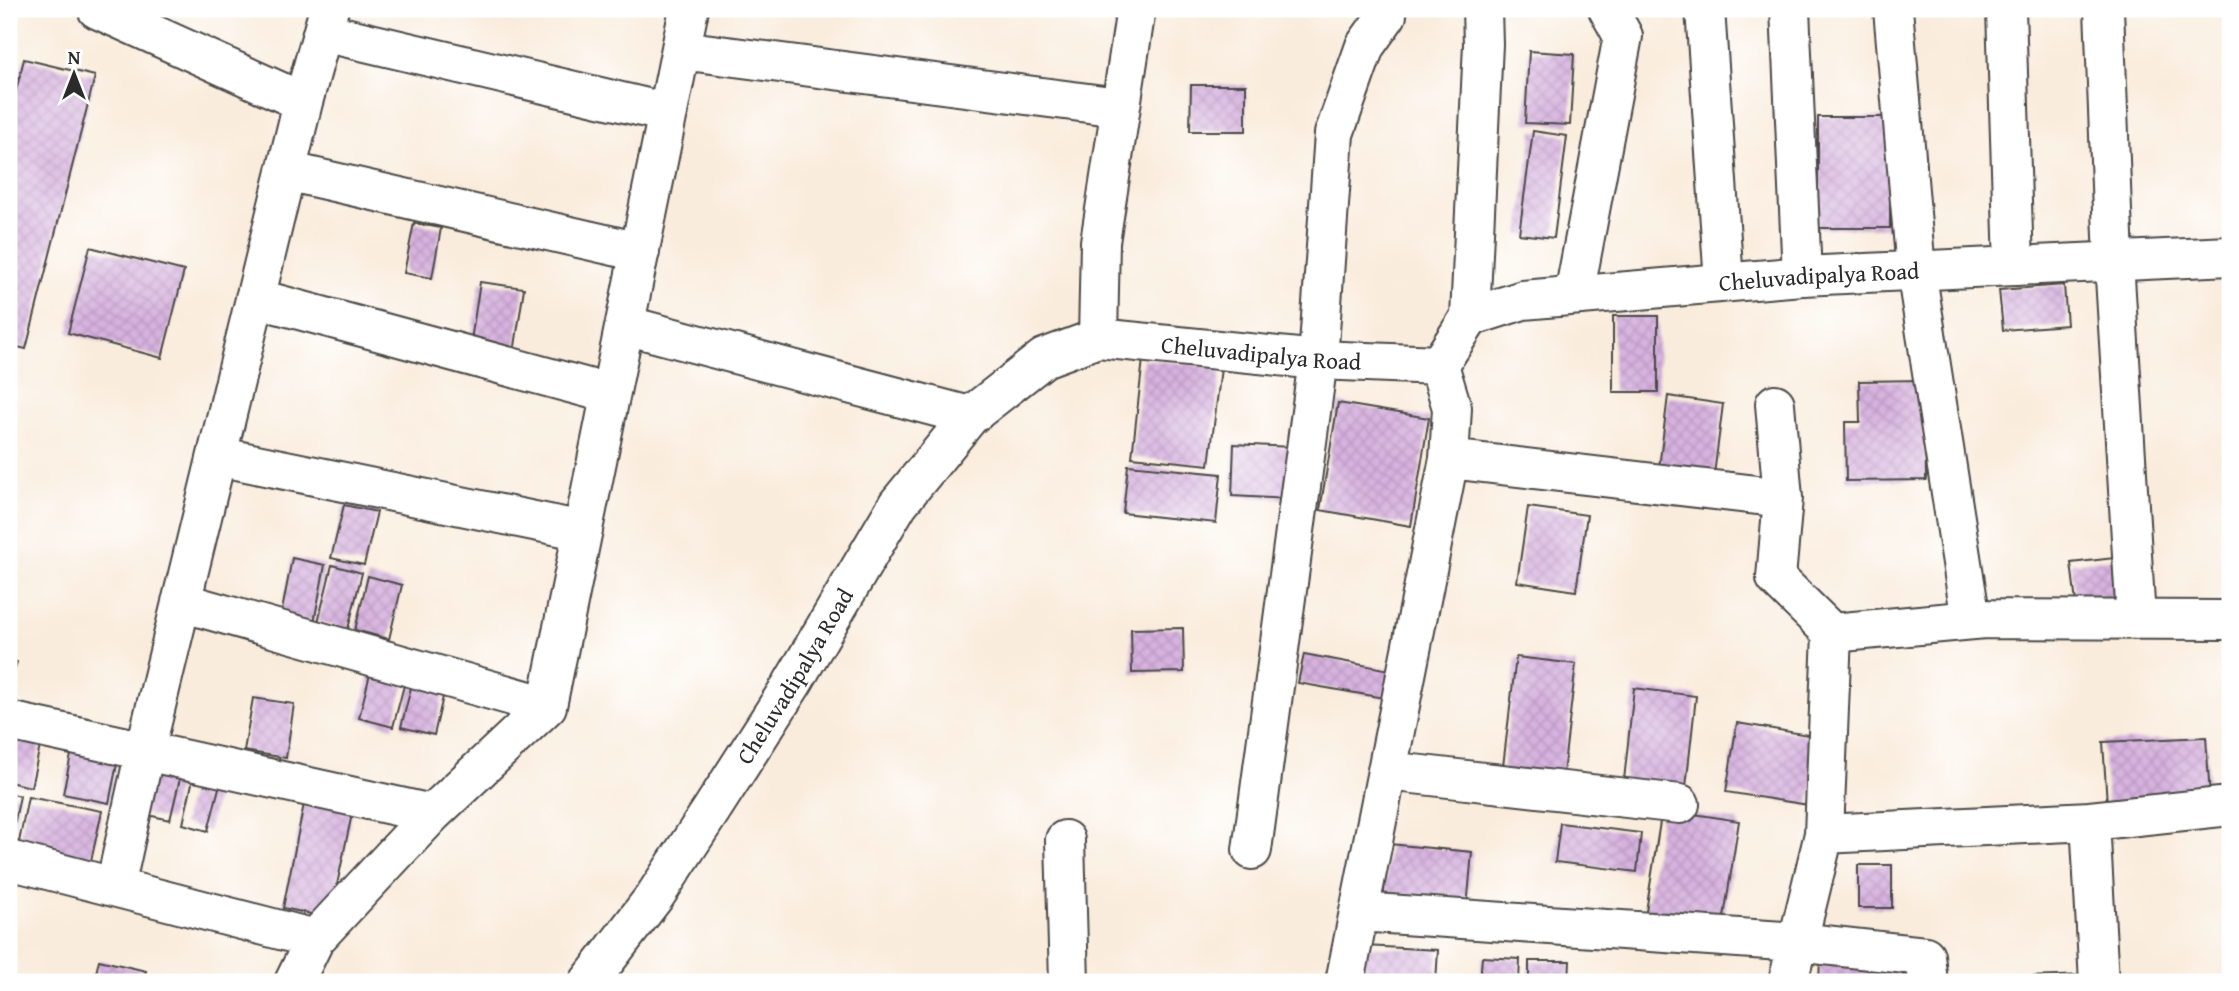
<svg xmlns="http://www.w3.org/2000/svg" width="2239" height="991" font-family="'Gentium Book Plus',serif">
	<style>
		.building { fill: url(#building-cross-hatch) }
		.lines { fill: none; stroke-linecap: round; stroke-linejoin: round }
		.minor-casing { stroke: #4a4846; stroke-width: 42 }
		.tertiary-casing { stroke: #4a4846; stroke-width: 42 }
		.minor { stroke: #fff; stroke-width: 38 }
		.tertiary { stroke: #fff; stroke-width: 38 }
		.labels { text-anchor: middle; stroke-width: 7; stroke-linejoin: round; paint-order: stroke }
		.street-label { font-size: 23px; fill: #2b2b2b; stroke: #fff }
	</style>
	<defs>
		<pattern id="building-cross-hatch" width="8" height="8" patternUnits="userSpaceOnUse" patternTransform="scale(1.75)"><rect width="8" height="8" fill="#d7b2df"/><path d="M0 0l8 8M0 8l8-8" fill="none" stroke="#b999c0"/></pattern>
	</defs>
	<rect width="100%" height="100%" fill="#fff"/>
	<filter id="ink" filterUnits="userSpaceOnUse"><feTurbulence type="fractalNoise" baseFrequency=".0143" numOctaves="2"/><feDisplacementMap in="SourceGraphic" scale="14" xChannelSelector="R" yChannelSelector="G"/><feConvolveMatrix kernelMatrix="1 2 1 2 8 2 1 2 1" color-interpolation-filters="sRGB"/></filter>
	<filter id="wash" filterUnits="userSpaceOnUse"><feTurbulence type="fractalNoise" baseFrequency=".00686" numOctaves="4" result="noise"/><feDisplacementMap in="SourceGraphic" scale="28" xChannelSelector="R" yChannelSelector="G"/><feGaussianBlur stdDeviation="1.57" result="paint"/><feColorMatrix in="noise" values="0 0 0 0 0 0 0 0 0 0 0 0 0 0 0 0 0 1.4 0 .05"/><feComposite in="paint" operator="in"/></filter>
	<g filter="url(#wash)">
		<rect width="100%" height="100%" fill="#f9ecdc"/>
		<g id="blocks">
			<path class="building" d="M 843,9 L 873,9 L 873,14 L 843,15 Z
				M 1529,51 L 1574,54 L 1570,125 L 1525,123 Z
				M 24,59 L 95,76 L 26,349 L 9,345 L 9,119 Z
				M 1191,85 L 1246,85 L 1246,131 L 1190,131 Z
				M 1818,117 L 1890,117 L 1890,228 L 1818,228 Z
				M 1533,131 L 1567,136 L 1554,238 L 1519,234 Z
				M 414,223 L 441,228 L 432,278 L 404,273 Z
				M 90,247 L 184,271 L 162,358 L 68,333 Z
				M 480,282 L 524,288 L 514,353 L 470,347 Z
				M 2064,285 L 2067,325 L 2003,330 L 1999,290 Z
				M 1613,316 L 1658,316 L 1658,392 L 1613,392 Z
				M 1143,359 L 1221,368 L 1209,465 L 1132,457 Z
				M 1924,380 L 1926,480 L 1846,481 L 1845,422 L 1860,422 L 1859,381 Z
				M 1668,396 L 1723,404 L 1714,475 L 1659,468 Z
				M 1338,403 L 1429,418 L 1411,526 L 1320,510 Z
				M 1234,444 L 1291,447 L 1289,499 L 1232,496 Z
				M 1128,465 L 1221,474 L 1216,523 L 1123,513 Z
				M 344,505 L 377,512 L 364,565 L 331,558 Z
				M 1528,507 L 1587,515 L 1576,591 L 1517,582 Z
				M 2123,557 L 2129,604 L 2077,611 L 2071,563 Z
				M 292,558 L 325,565 L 314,622 L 281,616 Z
				M 332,565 L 362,573 L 348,629 L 318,622 Z
				M 368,576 L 402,585 L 389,639 L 355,630 Z
				M 1183,628 L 1184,672 L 1132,673 L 1131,629 Z
				M 1304,654 L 1395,671 L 1390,699 L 1298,683 Z
				M 1516,657 L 1576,664 L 1562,782 L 1502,775 Z
				M 9,659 L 17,662 L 9,684 Z
				M 372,666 L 407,674 L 393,727 L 359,718 Z
				M 414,676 L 446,684 L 434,735 L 401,727 Z
				M 1634,688 L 1696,696 L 1686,787 L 1624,780 Z
				M 253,698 L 294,704 L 286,758 L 244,751 Z
				M 1737,723 L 1820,737 L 1809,805 L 1726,792 Z
				M 9,735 L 42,737 L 31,787 L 9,782 Z
				M 2206,737 L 2210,797 L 2107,804 L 2103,742 Z
				M 72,750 L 118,759 L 109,803 L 63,794 Z
				M 150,763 L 182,770 L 170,820 L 139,813 Z
				M 194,774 L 221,780 L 208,831 L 183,824 Z
				M 9,793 L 20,796 L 10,844 L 9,844 Z
				M 28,797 L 102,811 L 91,861 L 18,847 Z
				M 305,799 L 353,809 L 330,918 L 283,908 Z
				M 1662,809 L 1739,821 L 1722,930 L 1645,918 Z
				M 1560,823 L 1641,833 L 1637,872 L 1555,862 Z
				M 1389,844 L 1472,852 L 1467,908 L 1383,901 Z
				M 1858,865 L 1892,865 L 1892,908 L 1858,908 Z
				M 1365,946 L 1438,950 L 1436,982 L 1363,982 Z
				M 1482,957 L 1520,959 L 1519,982 L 1480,982 Z
				M 1820,959 L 1904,965 L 1903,982 L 1819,982 Z
				M 99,960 L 146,971 L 143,982 L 94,982 Z
				M 1529,961 L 1570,961 L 1569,982 L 1529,982 Z
				M 2090,975 L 2090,982 L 1956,982 L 1956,979 Z"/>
		</g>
	</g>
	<g filter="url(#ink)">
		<use href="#blocks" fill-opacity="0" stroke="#4a4846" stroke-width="2"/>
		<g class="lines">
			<g class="minor-casing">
				<path id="minor" d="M 97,9 L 303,102 L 329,9
					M 1705,9 L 1724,282
					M 1790,9 L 1802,276
					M 1893,9 L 1916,270 L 1971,620
					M 2006,9 L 2014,266
					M 2104,9 L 2114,261 L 2136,620
					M 323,32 L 668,113
					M 681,50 L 1119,107
					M 286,171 L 640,252
					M 1574,295 L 1623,36 L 1608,9
					M 255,298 L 610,394
					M 1470,317 L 1483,44 L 1482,9
					M 625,325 L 970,416
					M 1098,338 L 1100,242 L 1136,9
					M 1775,404 L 1783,498 L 1776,578 L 1832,633 L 1985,619 L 2230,620
					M 217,456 L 583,531
					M 1449,459 L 1783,498
					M 181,602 L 547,706
					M 9,721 L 432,814
					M 1387,771 L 1680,804
					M 2090,821 L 2230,806
					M 1824,834 L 2090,821 L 2099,982
					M 1065,840 L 1069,982
					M 1252,850 L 1318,360 L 1334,134 L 1365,46 L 1387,15 L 1387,9
					M 9,860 L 315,939
					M 115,887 L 145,751 L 303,102
					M 1359,912 L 1797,942 L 1925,956 L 1928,982
					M 294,982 L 315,939 L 432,814 L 547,706 L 689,9
					M 1345,982 L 1449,459 L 1452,408 L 1439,365
					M 1788,982 L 1824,834 L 1832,633"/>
			</g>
			<g class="tertiary-casing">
				<g id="tertiary">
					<path id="s1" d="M 589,982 L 655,896 L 712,809 L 792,684 L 898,504 L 970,416 L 1044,358 L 1098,338 L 1318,360 L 1439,365 L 1470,317 L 1523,300 L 1802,276 L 2230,256"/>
				</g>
			</g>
			<use href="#minor" class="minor"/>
			<use href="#tertiary" class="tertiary"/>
		</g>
	</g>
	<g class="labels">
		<g class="street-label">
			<text dy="8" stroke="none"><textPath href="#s1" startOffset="1587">Cheluvadipalya Road</textPath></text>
			<text dy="8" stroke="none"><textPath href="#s1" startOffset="999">Cheluvadipalya Road</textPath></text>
			<text dy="8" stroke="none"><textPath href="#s1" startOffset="369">Cheluvadipalya Road</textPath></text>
		</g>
	</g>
	<rect width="2239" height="991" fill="none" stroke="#fff" stroke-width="35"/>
	<g transform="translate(74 74)" stroke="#ffffff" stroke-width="5" paint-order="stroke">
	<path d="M0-5L12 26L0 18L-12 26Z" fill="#2b2b2b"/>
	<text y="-10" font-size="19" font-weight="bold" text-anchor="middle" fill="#2b2b2b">N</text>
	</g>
</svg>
